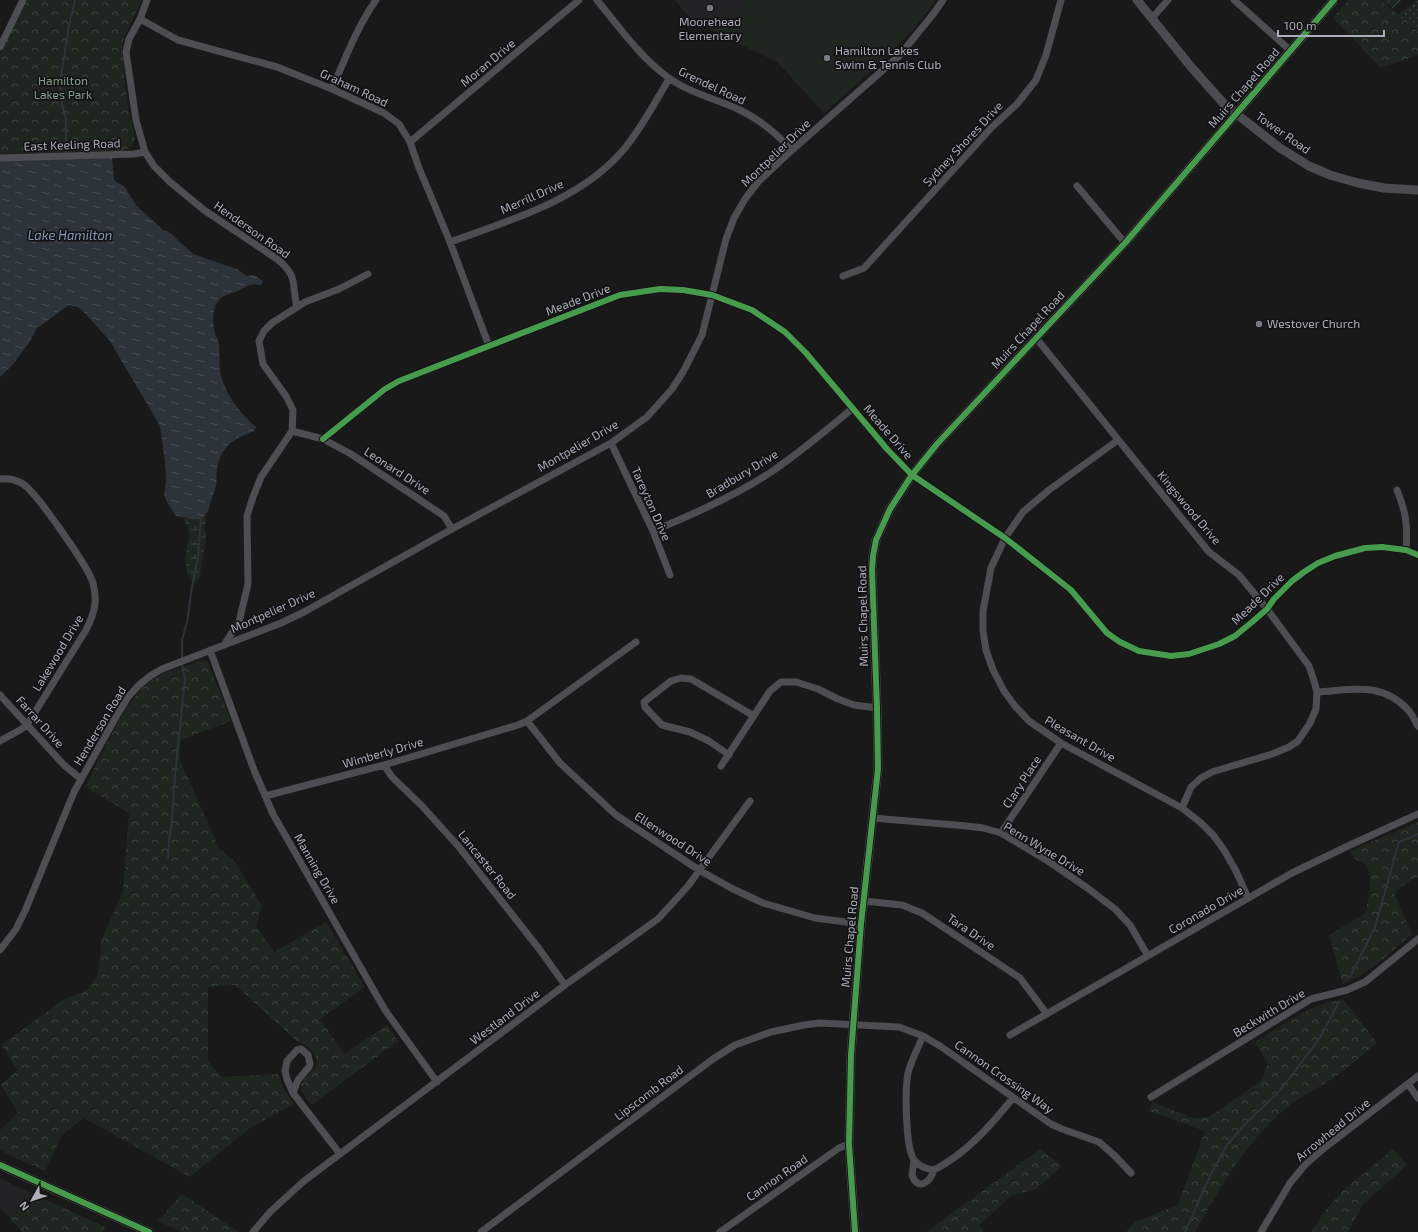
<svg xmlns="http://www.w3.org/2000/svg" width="1418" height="1232" font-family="'Exo 2',sans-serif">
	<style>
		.built { fill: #232325 }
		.grass { fill: url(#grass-dots) }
		.forest { fill: url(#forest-crowns) }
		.wetland { fill: url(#wetland-marsh) }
		.garden { fill: url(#garden-furrows) }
		.pitch { fill: #1f2620 }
		.water { fill: url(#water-ripples) }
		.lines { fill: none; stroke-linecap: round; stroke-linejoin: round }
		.stream { stroke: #2c333b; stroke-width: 2 }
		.street { stroke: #4d4e52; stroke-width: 7 }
		.secondary { stroke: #4c4c50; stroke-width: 9 }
		.cycleway-casing { stroke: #131315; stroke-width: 8 }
		.cycleway { stroke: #469c4c; stroke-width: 6 }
		.poi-dot { fill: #787a81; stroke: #131315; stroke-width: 1.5 }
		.labels { text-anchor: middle; stroke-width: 3.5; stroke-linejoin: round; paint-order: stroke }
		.poi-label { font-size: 12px; fill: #abaeb9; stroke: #131315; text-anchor: start }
		.street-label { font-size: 12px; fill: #abaeb9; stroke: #131315 }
		.park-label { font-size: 12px; fill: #82a387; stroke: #131315 }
		.water-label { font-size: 13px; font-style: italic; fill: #8399b3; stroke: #131315 }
	</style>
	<defs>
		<pattern id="grass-dots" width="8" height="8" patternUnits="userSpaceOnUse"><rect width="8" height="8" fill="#1f2620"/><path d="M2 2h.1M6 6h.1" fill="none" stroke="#3d433e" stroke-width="1.8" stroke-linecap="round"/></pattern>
		<pattern id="forest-crowns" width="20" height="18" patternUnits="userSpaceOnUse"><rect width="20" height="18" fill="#1f2620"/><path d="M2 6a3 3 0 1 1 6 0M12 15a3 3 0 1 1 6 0" fill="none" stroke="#3d433e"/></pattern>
		<pattern id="wetland-marsh" width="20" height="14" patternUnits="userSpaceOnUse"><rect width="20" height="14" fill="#1f2620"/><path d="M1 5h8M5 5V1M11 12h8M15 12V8" fill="none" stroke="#3d433e"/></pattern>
		<pattern id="garden-furrows" width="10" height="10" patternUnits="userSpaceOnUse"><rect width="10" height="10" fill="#1f2620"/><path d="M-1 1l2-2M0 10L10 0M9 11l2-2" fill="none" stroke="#3d433e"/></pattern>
		<pattern id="water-ripples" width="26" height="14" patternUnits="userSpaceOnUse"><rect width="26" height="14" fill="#2c333b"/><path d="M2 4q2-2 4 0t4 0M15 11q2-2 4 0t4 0" fill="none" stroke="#484e55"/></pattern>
	</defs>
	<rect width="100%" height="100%" fill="#191919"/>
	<path class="built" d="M 675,0 L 748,0 L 713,31 L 689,17 Z
		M 0,1178 L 31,1193 L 9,1217 L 0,1208 Z"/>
	<path class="grass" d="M 1416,0 L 1418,0 L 1418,32 L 1398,15 Z"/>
	<path class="forest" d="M 26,0 L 142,0 L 124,38 L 122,50 L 127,103 L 135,136 L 135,142 C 130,148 125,151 118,151 L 0,154 L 0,55 Z
		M 1348,0 L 1381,0 L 1418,32 L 1418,55 L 1381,68 L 1333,18 Z
		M 203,660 L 208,662 L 231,721 L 181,740 L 179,758 L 219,848 L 235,862 L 262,906 L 256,926 L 274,952 L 326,922 L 365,987 L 320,1019 L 344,1054 L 387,1025 L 398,1041 L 312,1105 C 308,1100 301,1093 301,1086 C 302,1074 323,1072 315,1055 C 311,1047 305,1045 298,1042 L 235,985 L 208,987 L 208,1061 L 221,1077 L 278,1074 L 283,1088 L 294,1104 L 250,1128 L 190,1177 L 84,1118 L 62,1135 L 45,1171 L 11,1156 L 0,1150 L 0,1130 L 18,1112 L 1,1085 L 18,1070 L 1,1045 L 63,1000 L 87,990 L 98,974 L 101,941 L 123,892 L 129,813 L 85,787 L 119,720 L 139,691 L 151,681 L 165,673 Z
		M 1418,822 L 1418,877 L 1412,879 L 1394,893 L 1412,934 C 1390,953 1370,973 1343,984 L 1329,935 L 1366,913 C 1367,902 1375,874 1366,866 C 1359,858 1356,864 1350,851 Z
		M 1343,999 L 1377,1043 C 1363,1054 1350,1066 1336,1076 C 1320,1088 1300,1096 1285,1109 C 1245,1143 1220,1188 1195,1232 L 1126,1232 L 1135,1222 L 1178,1205 L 1205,1131 L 1149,1111 L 1152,1102 L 1192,1118 L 1209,1117 L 1261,1081 L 1268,1064 L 1255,1042 C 1283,1025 1310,1004 1343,999 Z
		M 1040,1149 L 1062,1166 L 1036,1189 L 1011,1196 L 979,1225 L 984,1232 L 926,1232 Z
		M 1393,1149 L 1407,1165 L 1363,1204 L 1348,1232 L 1311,1232 L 1327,1208 L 1343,1191 Z
		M 31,1193 L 105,1227 L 102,1232 L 22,1232 L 9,1217 Z
		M 182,1194 L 239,1232 L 182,1232 L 158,1221 Z"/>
	<path class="wetland" d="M 205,516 L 206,540 L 199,579 L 194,582 C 183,576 186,555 187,545 C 188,541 190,537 189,533 C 188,527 185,522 184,517 L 201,519 Z"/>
	<path class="garden" d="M 1383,0 L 1402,0 L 1393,9 Z"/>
	<path class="pitch" d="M 748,0 L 936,0 C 906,44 863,78 824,113 L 777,62 L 713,31 Z"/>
	<path class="water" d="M 112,157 L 114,179 L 116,182 L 124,186 L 136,205 L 163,230 L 168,231 L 193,254 L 237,269 L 247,276 L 254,275 L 263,281 L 261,285 C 247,283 248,286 236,292 C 232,293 227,294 224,296 C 213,302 212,318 214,329 C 215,335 219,340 219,346 C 220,355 219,363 220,371 C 224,392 240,414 256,427 L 254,431 C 235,438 221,446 217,468 C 216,474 217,480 216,486 C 215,490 213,494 212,498 C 209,507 209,513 201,519 L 192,519 L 176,516 L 167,502 L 164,495 L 166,482 L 165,462 L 160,426 L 110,341 L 81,309 L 75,306 L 69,305 L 37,328 L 30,341 L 14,363 L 0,377 L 0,161 Z"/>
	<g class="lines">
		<path class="stream" d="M 66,152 L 66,119 L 62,104 L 60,83 L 69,25 L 75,0
			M 182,659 L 182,640 L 187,622 L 192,587 L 198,557 L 201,518
			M 168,858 L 169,841 L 172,822 L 175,775 L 185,679 L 182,664
			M 1350,977 L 1375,927 L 1399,842 L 1418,834
			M 1185,1232 L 1210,1176 L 1227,1145 L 1248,1121 L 1278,1093 L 1320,1038 L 1339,1002"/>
		<path class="street" d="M 147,0 L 140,19 L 129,39 L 126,52 L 136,120 L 145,152 L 154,166 L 170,182 L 204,210 L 277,259 C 299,277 291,283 297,307
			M 597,0 C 619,27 641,58 669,78 C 691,94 718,99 742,111 C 762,121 776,133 792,150
			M 1234,0 L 1291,51
			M 1152,18 L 1168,0
			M 140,19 L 178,40 L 277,67 L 332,89 L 384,113 L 399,124 L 410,142 L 419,168 L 450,242 L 489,346
			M 0,47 L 23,0
			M 332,89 C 345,59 357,27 376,0
			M 410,142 L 579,0
			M 0,158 L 134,154 L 145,152
			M 1077,186 L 1125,243
			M 450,242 C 511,220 582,200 625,148 C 642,127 655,102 669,79
			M 843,276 L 864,268 L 992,127 L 1017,104 L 1036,80 L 1046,55 L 1061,0
			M 1036,338 L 1209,552 L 1239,575 L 1267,609 L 1309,666 L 1314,681 L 1317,692 L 1316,709 L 1310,723 L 1298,741 L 1289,747 L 1272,754 L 1212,772 L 1201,778 L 1191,787 L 1182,808
			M 292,431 L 323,439 L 351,454 L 444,516 L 452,529
			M 323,439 L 385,389 L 399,381 L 620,295 L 660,289 L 683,290 L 712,295 L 752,310 L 785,332 L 806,353 L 887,449 L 912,475 L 1005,538 L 1071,590 L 1107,633 L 1120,642 L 1139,651 L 1171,656 L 1189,654 L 1219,644 L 1235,636 L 1252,622 L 1267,609 L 1274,599 L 1292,581 L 1304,572 L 1318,563 L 1335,556 L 1365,548 L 1382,547 L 1406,550 L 1418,555
			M 1118,440 L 1049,490 L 1023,512 L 1005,538 L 991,568 L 983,611 L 983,631 L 986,650 L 993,670 L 1004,691 L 1015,706 L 1029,721 L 1061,743 L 1182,808 L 1200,822 L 1214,836 L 1224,850 L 1236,871 L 1248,898
			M 611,443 L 653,531 L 670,575
			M 0,479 C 9,478 15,479 23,484 C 36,492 89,568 93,583 C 98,602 94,614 86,630 L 27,725 L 20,730 L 0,741
			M 1397,490 C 1406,512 1408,527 1406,550
			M 653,531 C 691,515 730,498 765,476 C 796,456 825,431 853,408
			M 224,645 L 281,623 L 304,612 L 452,529 L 611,443 L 647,417 L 672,389 L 683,372 L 702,335 L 726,239 L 734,218 L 745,199 L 758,182 L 792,150 L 900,55 L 934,13 L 943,0
			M 210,650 L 254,770 L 273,814 L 385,1010 L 437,1082
			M 1317,692 C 1351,690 1382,681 1408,710 C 1412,714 1415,721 1418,726
			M 0,695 L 64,765 L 81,779
			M 527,721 L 560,763 L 616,815 L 699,870 L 731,888 L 763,903 L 815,918 L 861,924
			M 729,755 L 709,741 L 690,732 L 662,725 L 645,707 L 644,702 L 671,681 L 681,678 L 691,679 L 754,716
			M 384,765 L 392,777 L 422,806 L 459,847 L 540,950 L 565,985
			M 721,766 L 770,691 L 781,682 L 796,682 L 818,689 L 838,699 L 854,705 L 877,708
			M 265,796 L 384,765 L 518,725 L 527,721 L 636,642
			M 873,818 L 967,826 L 983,828 L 1001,833 L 1048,861 L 1086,887 L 1115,909 L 1130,925 L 1148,956
			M 1001,833 L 1061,743
			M 864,901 L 902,905 L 922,913 L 1020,978 L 1047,1014
			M 0,950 L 16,929 L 25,911 L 74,792 L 117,715 L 129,696 L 138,686 L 150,676 L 162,669 L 224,645 L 239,622 L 248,584 L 247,516 L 253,497 L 261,477 L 292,431 L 293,410 L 286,396 L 263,364 L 259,341 L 264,331 L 272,323 L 305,302 L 339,289 L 368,274
			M 1010,1035 L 1292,873 L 1350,845 L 1418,814
			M 923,1036 C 918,1048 911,1061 908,1073 C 905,1089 905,1151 915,1161 C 920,1167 927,1169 934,1170 C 967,1153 990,1126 1013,1098
			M 1408,1084 L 1418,1098
			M 293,1093 L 298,1080 L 309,1067 L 310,1064 L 308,1055 L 301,1049 L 297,1050 L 287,1061 L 285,1071 L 287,1079 L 293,1093 L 340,1154
			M 1151,1097 L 1311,999 L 1347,990 L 1365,982 L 1418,939
			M 914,1161 L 912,1175 C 918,1192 930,1182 934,1170
			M 253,1232 L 270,1212 L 304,1181 L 565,985 L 658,919 L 688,886 L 750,801
			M 481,1232 L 713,1059 L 735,1045 L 771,1032 L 804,1025 L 819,1023 L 899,1027 L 923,1036 L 940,1046 L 1051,1124 L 1062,1129 L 1099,1142 L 1114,1155 L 1131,1173
			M 720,1232 L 839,1148 L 849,1144
			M 1261,1232 L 1290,1183 L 1305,1165 L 1323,1149 L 1418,1076"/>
		<path class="secondary" d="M 1137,0 L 1192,68 L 1225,105 L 1280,148 L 1309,166 L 1330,175 L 1358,183 L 1384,188 L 1418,190
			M 0,1165 L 149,1232
			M 855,1232 L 849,1144 L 851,1055 L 861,924 L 878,769 L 877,708 L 872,570 L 873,556 L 876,540 L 890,509 L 912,475 L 937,444 L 1125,243 L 1334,0"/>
		<g class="cycleway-casing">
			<path id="cycleway" d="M 323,439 L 385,389 L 399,381 L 620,295 L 660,289 L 683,290 L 712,295 L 752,310 L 785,332 L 806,353 L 887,449 L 912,475 L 1005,538 L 1071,590 L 1107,633 L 1120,642 L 1139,651 L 1171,656 L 1189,654 L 1219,644 L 1235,636 L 1252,622 L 1267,609 L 1274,599 L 1292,581 L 1304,572 L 1318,563 L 1335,556 L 1365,548 L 1382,547 L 1406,550 L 1418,555
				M 0,1165 L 149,1232
				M 855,1232 L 849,1144 L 851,1055 L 861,924 L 878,769 L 877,708 L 872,570 L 873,556 L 876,540 L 890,509 L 912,475 L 937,444 L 1125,243 L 1334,0"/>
		</g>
		<use href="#cycleway" class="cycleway"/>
	</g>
	<g class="poi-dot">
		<circle cx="710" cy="8" r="4"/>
		<circle cx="827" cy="58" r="4"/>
		<circle cx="1259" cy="324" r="4"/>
	</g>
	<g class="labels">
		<g class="poi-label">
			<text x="710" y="26" text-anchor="middle">Moorehead<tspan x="710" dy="14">Elementary</tspan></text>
			<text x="835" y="55">Hamilton Lakes<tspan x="835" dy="14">Swim &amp; Tennis Club</tspan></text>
			<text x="1267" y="328">Westover Church</text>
		</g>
		<g class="street-label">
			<text transform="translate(488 63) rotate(-40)" y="4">Moran Drive</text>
			<text transform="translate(712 86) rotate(25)" y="4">Grendel Road</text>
			<text transform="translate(354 88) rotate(25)" y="4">Graham Road</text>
			<text transform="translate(1244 88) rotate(-49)" y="4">Muirs Chapel Road</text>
			<text transform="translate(1283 133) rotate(35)" y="4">Tower Road</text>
			<text transform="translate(963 144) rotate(-47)" y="4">Sydney Shores Drive</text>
			<text transform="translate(72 145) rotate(-2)" y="4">East Keeling Road</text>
			<text transform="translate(776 153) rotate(-44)" y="4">Montpelier Drive</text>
			<text transform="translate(532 197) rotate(-24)" y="4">Merrill Drive</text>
			<text transform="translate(252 230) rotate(35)" y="4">Henderson Road</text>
			<text transform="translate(578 300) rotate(-21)" y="4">Meade Drive</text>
			<text transform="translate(1028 330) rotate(-47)" y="4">Muirs Chapel Road</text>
			<text transform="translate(888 432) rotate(49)" y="4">Meade Drive</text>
			<text transform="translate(578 446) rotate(-30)" y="4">Montpelier Drive</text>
			<text transform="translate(397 471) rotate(33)" y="4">Leonard Drive</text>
			<text transform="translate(742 474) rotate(-31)" y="4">Bradbury Drive</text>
			<text transform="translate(651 504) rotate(66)" y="4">Tareyton Drive</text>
			<text transform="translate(1189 508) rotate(50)" y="4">Kingswood Drive</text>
			<text transform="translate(1258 599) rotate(-44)" y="4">Meade Drive</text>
			<text transform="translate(273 611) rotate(-24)" y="4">Montpelier Drive</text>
			<text transform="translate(863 616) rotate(-91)" y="4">Muirs Chapel Road</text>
			<text transform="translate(58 653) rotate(-59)" y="4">Lakewood Drive</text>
			<text transform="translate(40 722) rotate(48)" y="4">Farrar Drive</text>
			<text transform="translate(100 726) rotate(-59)" y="4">Henderson Road</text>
			<text transform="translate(1080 739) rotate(30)" y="4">Pleasant Drive</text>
			<text transform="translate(383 753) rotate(-16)" y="4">Wimberly Drive</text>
			<text transform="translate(1022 782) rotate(-57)" y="4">Clary Place</text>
			<text transform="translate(673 839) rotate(33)" y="4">Ellenwood Drive</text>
			<text transform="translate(1044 849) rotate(31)" y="4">Penn Wyne Drive</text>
			<text transform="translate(487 865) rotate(51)" y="4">Lancaster Road</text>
			<text transform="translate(317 869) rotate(60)" y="4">Manning Drive</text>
			<text transform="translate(1206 910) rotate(-30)" y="4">Coronado Drive</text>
			<text transform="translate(971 932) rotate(34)" y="4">Tara Drive</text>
			<text transform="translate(850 937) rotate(-85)" y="4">Muirs Chapel Road</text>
			<text transform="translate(1269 1013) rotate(-31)" y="4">Beckwith Drive</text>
			<text transform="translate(505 1017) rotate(-37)" y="4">Westland Drive</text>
			<text transform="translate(1004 1077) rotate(35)" y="4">Cannon Crossing Way</text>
			<text transform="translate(649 1093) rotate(-37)" y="4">Lipscomb Road</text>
			<text transform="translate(1333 1130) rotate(-39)" y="4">Arrowhead Drive</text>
			<text transform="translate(777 1178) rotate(-35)" y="4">Cannon Road</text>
		</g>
		<g class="park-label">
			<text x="63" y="85">Hamilton<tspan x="63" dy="14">Lakes Park</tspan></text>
		</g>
		<g class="water-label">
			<text x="70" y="240">Lake Hamilton</text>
		</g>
	</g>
	<g transform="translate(32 1200) rotate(231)" stroke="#131315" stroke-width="3" paint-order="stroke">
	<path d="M0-3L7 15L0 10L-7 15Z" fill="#abaeb9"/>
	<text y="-6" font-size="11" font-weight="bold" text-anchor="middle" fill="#abaeb9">N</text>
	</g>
	<path d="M1278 30v6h106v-6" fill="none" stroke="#abaeb9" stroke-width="2"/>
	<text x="1284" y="30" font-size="12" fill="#abaeb9" stroke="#131315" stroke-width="3" paint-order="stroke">100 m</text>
</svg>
